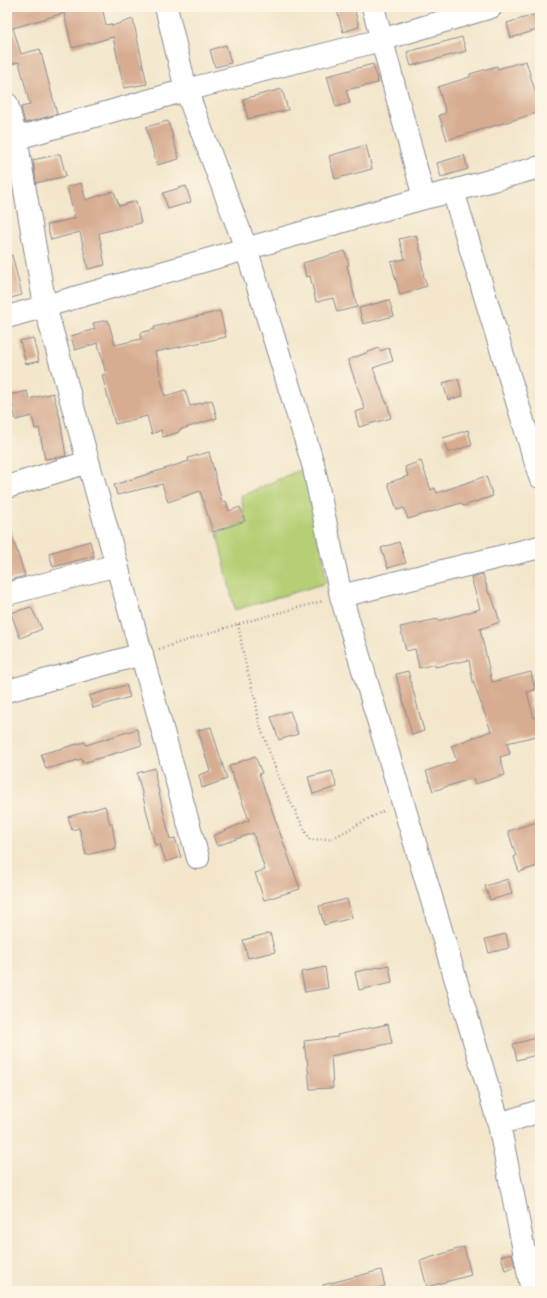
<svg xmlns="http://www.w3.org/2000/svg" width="547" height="1298" font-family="Kalam,sans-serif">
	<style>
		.green { fill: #b5cf75; stroke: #687f6a }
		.building { fill: #d7ac90 }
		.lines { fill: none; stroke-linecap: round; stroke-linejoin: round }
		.minor-casing { stroke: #878a94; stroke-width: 24 }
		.path { stroke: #878a94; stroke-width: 2.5; stroke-dasharray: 1 3; stroke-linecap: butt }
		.minor { stroke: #fff; stroke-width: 22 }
	</style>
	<rect width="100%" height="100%" fill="#fcf5e5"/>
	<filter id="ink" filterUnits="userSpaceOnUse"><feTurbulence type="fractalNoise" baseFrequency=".025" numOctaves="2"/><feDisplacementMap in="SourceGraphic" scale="8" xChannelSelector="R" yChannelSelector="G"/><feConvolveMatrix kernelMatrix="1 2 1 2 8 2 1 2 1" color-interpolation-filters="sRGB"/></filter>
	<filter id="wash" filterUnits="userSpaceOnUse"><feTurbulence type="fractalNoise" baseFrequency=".012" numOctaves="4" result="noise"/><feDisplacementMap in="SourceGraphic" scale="16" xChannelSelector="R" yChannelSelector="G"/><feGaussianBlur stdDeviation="0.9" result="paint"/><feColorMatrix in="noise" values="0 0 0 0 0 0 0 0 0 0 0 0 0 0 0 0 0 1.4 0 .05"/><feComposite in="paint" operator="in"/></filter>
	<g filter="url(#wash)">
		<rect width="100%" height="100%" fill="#f3e6cb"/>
		<path class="green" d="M 313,464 L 326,583 L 235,610 L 217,533 L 245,521 L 241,496 Z"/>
		<g id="blocks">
			<path class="building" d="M 7,7 L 102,7 L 106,25 L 111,24 L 112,26 L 133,19 L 147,84 L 124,88 L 113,37 L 72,48 L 64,13 L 13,28 L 21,54 L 40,49 L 57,114 L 25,123 L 21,107 L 30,105 L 19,62 L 11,64 L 7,50 Z
				M 336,7 L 354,7 L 359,27 L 343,32 Z
				M 537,14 L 540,29 L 511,38 L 507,23 Z
				M 462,37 L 466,51 L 411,66 L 407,52 Z
				M 226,45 L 231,63 L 215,67 L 210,50 Z
				M 526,61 L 535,91 L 540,90 L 540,112 L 447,140 L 439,115 L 446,113 L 438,87 L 470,77 L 470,74 L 497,66 L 497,69 Z
				M 373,64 L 378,83 L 346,90 L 350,103 L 336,107 L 327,76 Z
				M 282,89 L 288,110 L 248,119 L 243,99 Z
				M 168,121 L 179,159 L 157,165 L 146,127 Z
				M 366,145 L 372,169 L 335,179 L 329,156 Z
				M 60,154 L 66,176 L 36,183 L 33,160 Z
				M 464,155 L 468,169 L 441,177 L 437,163 Z
				M 81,183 L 86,200 L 114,191 L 119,206 L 136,201 L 141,223 L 99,233 L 105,265 L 88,269 L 80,232 L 51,240 L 47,225 L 75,218 L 67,187 Z
				M 186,186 L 191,202 L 168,209 L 163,193 Z
				M 416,235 L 423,260 L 421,261 L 424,273 L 423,274 L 427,286 L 414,290 L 414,291 L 400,295 L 391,262 L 405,259 L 399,239 Z
				M 345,251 L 349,265 L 347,265 L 357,307 L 337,312 L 333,298 L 316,302 L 310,276 L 306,277 L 303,263 Z
				M 12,255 L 22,295 L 7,299 L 7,256 Z
				M 389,300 L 394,316 L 363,324 L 359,308 Z
				M 220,311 L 226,337 L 155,352 L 165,396 L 185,390 L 190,406 L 212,400 L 217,418 L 179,430 L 179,432 L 163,437 L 161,430 L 152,434 L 147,416 L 115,424 L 102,375 L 106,374 L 98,343 L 75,350 L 71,336 L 95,329 L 93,323 L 108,320 L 115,345 L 141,339 L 140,333 L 155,329 L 154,327 Z
				M 33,338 L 39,361 L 26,364 L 20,341 Z
				M 379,348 L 380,351 L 389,348 L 393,361 L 373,368 L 386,402 L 387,402 L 391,418 L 359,427 L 355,412 L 365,409 L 348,360 Z
				M 458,379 L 463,396 L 448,400 L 443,383 Z
				M 27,391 L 29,399 L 53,393 L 60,418 L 66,456 L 45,459 L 39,428 L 35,429 L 32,416 L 16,420 L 10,395 Z
				M 468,430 L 472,445 L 448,453 L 443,438 Z
				M 209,452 L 222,502 L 226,501 L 229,511 L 240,507 L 245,521 L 213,532 L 200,491 L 168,502 L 162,484 L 117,495 L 114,485 L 189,461 L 188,458 Z
				M 421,461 L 431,490 L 435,488 L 437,493 L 486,476 L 493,496 L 463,506 L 461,503 L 408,519 L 404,508 L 397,510 L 388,483 L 408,476 L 405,467 Z
				M 7,529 L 10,529 L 25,576 L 7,581 Z
				M 90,541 L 94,556 L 53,567 L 49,553 Z
				M 399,542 L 406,563 L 388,568 L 381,548 Z
				M 483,574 L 489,594 L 491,594 L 500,622 L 480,629 L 492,682 L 531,672 L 535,690 L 527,692 L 534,718 L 540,716 L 540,735 L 507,743 L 510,754 L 500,757 L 505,775 L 475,784 L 473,778 L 433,791 L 426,771 L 457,761 L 451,746 L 491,731 L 473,681 L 469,660 L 435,667 L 435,664 L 419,668 L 415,649 L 406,651 L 400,627 L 438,619 L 438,621 L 480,609 L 471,577 Z
				M 31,607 L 42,629 L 20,638 L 11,613 Z
				M 408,671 L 424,731 L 412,735 L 396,674 Z
				M 126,685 L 130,697 L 93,708 L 89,696 Z
				M 290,711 L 298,734 L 279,740 L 271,717 Z
				M 211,727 L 227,779 L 202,788 L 199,775 L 210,771 L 198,730 Z
				M 137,729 L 142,745 L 83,763 L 82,759 L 46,769 L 41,754 L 85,742 L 86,745 Z
				M 255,756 L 262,773 L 259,774 L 300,889 L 264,900 L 255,873 L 265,870 L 253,833 L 217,846 L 213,836 L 249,820 L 229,766 Z
				M 155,768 L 156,780 L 170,839 L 175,838 L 181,857 L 166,862 L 160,844 L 155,845 L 137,773 Z
				M 332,771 L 337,787 L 313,794 L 308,777 Z
				M 105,806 L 110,824 L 112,824 L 116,848 L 86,855 L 79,828 L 72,830 L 68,817 Z
				M 537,822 L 540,831 L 540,865 L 519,872 L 514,857 L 516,856 L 508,831 Z
				M 508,879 L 512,894 L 490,900 L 485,886 Z
				M 347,899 L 352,918 L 324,925 L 319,906 Z
				M 270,933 L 275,952 L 248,958 L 243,940 Z
				M 506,934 L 509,948 L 489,953 L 485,939 Z
				M 389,965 L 392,983 L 359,990 L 355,972 Z
				M 325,967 L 328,988 L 305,992 L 301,972 Z
				M 388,1024 L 392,1043 L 331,1056 L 333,1088 L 310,1089 L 307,1058 L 306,1058 L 304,1041 L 338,1037 L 337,1035 Z
				M 540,1037 L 540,1054 L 517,1060 L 513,1044 Z
				M 464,1247 L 471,1275 L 427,1287 L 420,1261 Z
				M 512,1253 L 515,1267 L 505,1270 L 501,1256 Z
				M 381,1270 L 385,1286 L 365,1291 L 323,1291 L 323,1285 Z"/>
		</g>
	</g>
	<g filter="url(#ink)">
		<use href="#blocks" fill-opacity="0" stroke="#878a94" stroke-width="1"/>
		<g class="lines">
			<g class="minor-casing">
				<path id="minor" d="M 166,7 L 186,90 L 246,248 L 313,464 L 341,596 L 499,1124 L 532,1291
					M 373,7 L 424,198
					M 7,104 L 16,138 L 45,306 L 198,858
					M 7,141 L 186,90 L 381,40 L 491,7
					M 453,191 L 540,477
					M 7,317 L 424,198 L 453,191 L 540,167
					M 7,487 L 88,462
					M 7,594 L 117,565
					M 341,596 L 540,547
					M 7,691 L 142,654
					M 499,1124 L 540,1111"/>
			</g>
			<path class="path" d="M 238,624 L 245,662 L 256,702 L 259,723 L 280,781 L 310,840 L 333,838 L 385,810
				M 159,649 L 238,624 L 323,601"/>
			<use href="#minor" class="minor"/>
		</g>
	</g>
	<rect width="547" height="1298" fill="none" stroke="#fcf5e5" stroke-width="24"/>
</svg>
